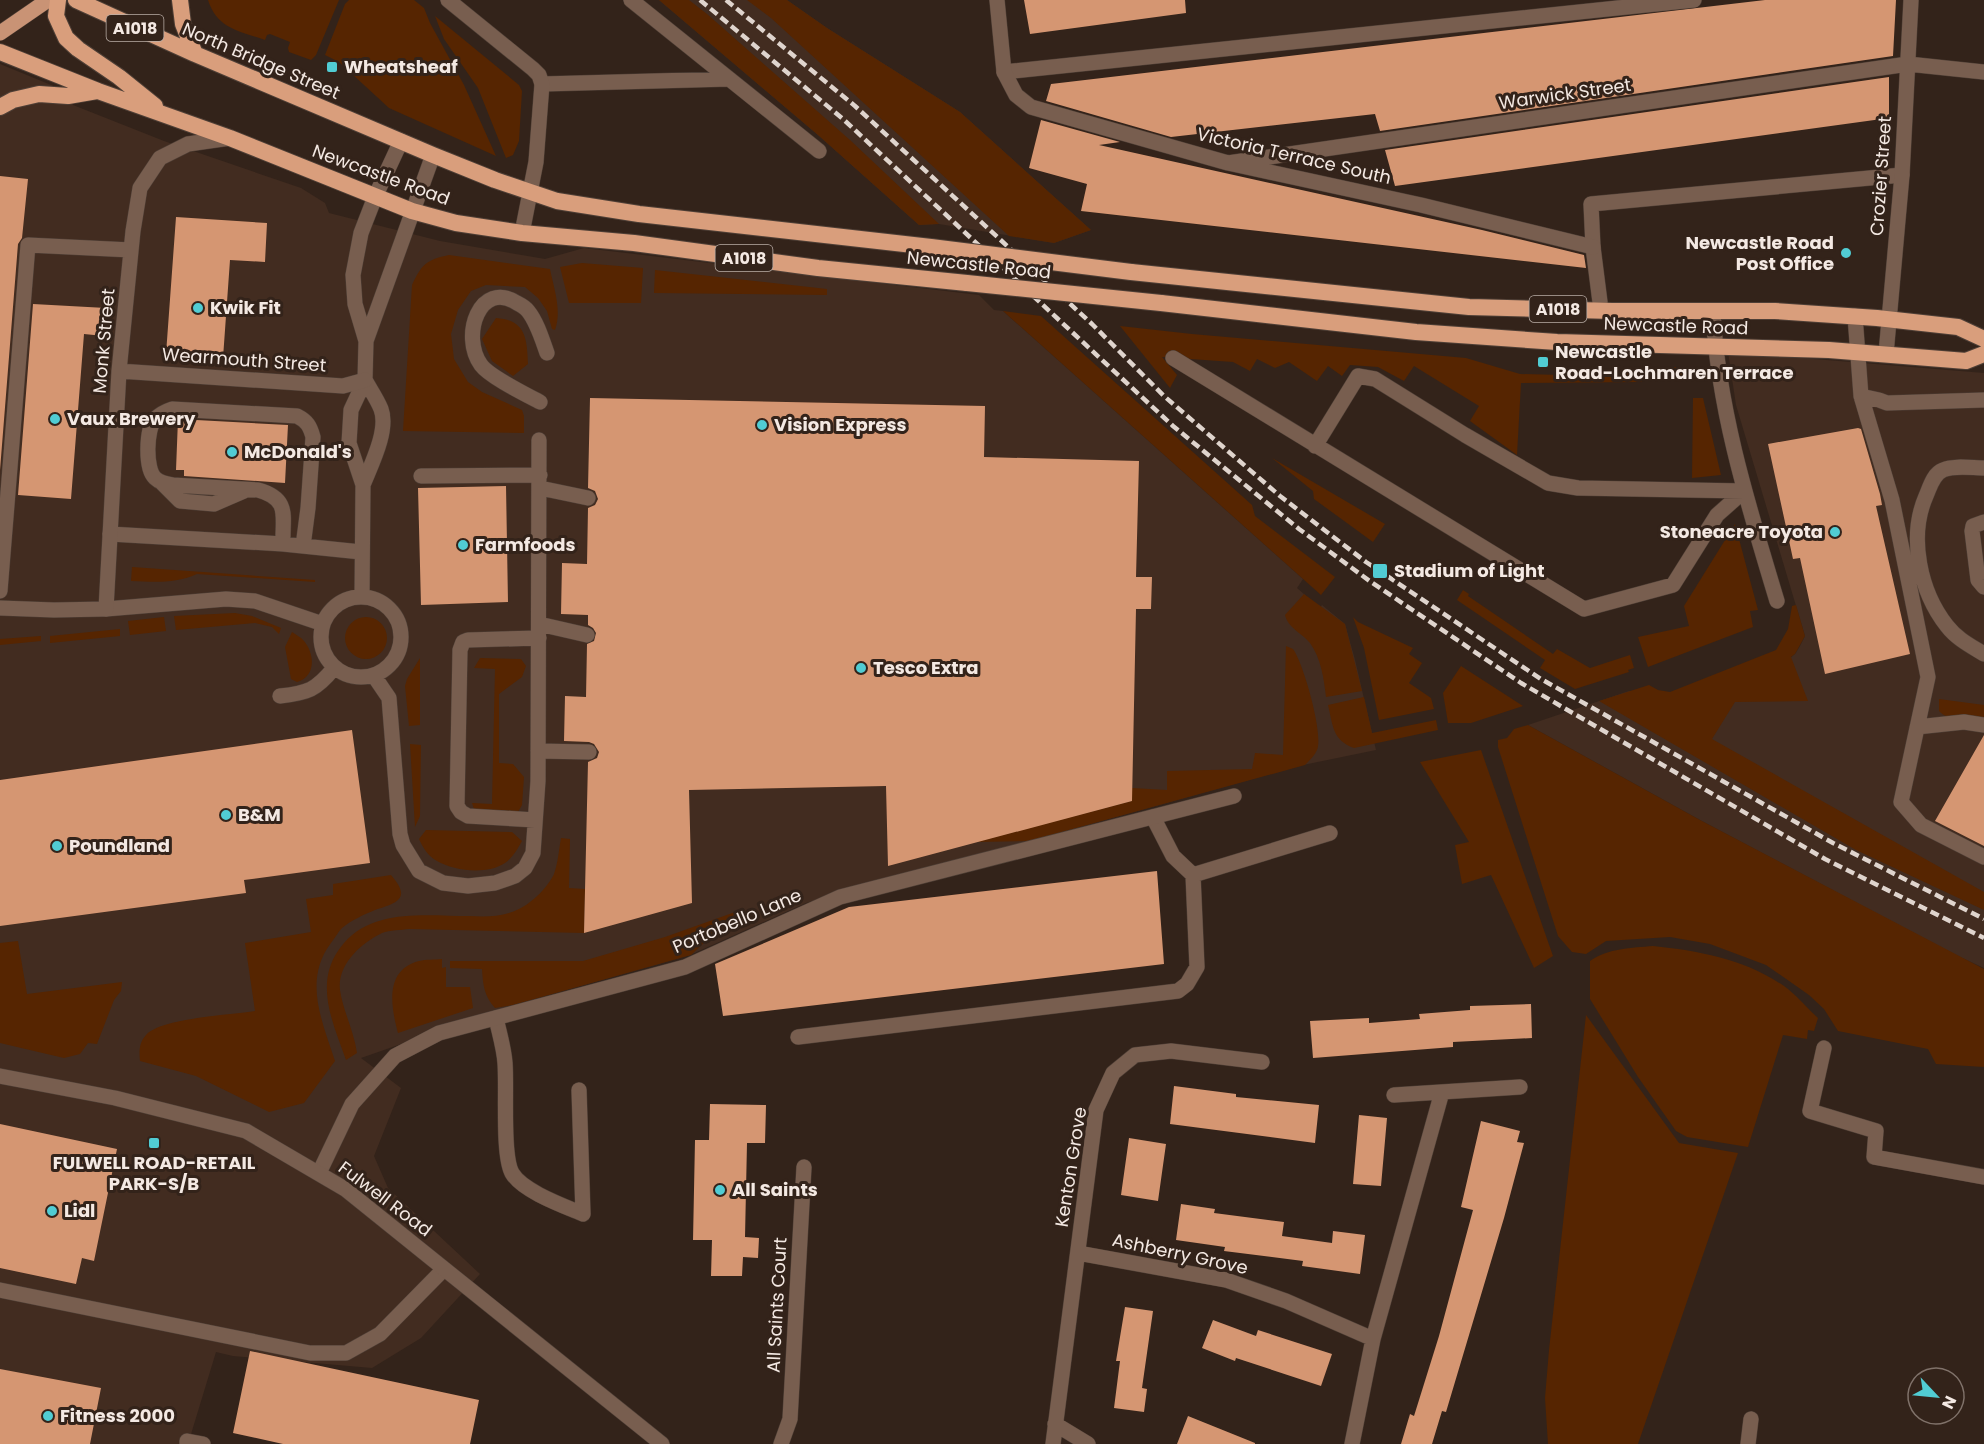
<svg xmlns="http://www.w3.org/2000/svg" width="1984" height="1444" font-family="Poppins,sans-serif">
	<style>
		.built { fill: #422c20 }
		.green { fill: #562501 }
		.building { fill: #d59672 }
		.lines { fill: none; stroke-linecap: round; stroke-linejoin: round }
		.service-casing { stroke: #4e3f36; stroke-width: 16 }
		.minor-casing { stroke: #4e3f36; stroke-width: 16 }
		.tertiary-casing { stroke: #4e3f36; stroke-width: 16 }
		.primary-casing { stroke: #4e3f36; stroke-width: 16 }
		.trunk-casing { stroke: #4e3f36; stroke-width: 18 }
		.service { stroke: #785e4f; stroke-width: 15 }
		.minor { stroke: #785e4f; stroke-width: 15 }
		.tertiary { stroke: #785e4f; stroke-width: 15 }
		.primary { stroke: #c99375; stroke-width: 15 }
		.trunk { stroke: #d99e7c; stroke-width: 16 }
		.rail { stroke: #dfd4cd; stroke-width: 4.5; stroke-dasharray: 9 4.5; stroke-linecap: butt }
		.trunk-bridge-casing { stroke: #4e3f36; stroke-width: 18; stroke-linecap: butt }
		.trunk-bridge { stroke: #d99e7c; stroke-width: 16 }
		.poi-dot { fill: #51ccd3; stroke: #33231a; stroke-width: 2 }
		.labels { text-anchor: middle; stroke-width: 6; stroke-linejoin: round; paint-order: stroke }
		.shield { fill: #33231a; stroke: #baaea7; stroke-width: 1.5 }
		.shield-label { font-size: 16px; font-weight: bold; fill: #f4e9e3 }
		.street-label { font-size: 18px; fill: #f4e9e3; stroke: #33231a }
		.poi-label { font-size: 18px; font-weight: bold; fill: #f4e9e3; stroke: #33231a; text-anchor: start }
	</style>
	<rect width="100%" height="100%" fill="#33231a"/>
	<path class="built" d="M 659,0 L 787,0 L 827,28 L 960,112 L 1091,230 L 1054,243 L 939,224 L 919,225 L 818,135 Z
		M 0,64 L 56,87 L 73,105 L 164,141 L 301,188 L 325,203 L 329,213 L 440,241 L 545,259 L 584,248 L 979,295 L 994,310 L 1003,311 L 1303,579 L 1297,588 L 1320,608 L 1322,605 L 1345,624 L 1355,660 L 1376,750 L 1303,765 L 806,903 L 690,955 L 513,1005 L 361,1058 L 401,1088 L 374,1156 L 388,1188 L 480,1274 L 421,1338 L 372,1368 L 233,1356 L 216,1352 L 188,1444 L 0,1444 Z
		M 1728,352 L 1984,373 L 1984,968 L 1949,952 L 1700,820 L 1528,725 L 1629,691 L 1735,702 L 1795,654 L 1800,646 L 1805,636 L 1736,405 Z"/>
	<path class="green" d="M 208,0 L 339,0 L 316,55 L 311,60 L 289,52 L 288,48 L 290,42 L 270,34 L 267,35 L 265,40 C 240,31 217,29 208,0 Z
		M 349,0 L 414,0 L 424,8 L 430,23 L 464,85 L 496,156 L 389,108 L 339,62 L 325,55 L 345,4 Z
		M 659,0 L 689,0 L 707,14 L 850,140 L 939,224 L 919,225 L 818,135 Z
		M 747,0 L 787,0 L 827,28 L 960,112 L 1091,230 L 1054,243 L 1009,236 L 771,18 Z
		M 435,16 L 519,85 L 522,91 L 519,141 L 513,155 L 506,158 L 478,88 L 444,39 Z
		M 449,255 L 550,269 C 554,289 562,310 555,330 L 552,329 L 547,311 L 538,298 L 525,287 L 486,285 L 471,291 L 458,310 L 451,334 L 454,359 L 468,382 L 482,392 L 522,410 L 524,416 L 524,433 L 403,431 L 412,285 C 422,264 426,260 449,255 Z
		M 582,263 L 643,268 L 641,303 L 569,303 L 560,267 Z
		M 655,270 L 827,289 L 827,295 L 654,293 Z
		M 1003,311 L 1041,316 L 1252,505 L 1255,516 L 1335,577 L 1321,595 Z
		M 496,318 C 526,320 527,339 528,364 L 513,376 L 492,361 L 482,339 Z
		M 1120,326 L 1192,334 L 1466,358 L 1520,374 L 1600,376 L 1642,369 L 1642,382 L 1521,383 L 1517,455 L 1470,421 L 1479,406 L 1414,366 L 1404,381 L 1378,367 L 1350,365 L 1342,376 L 1328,366 L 1317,381 L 1289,362 L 1275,368 L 1257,359 L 1250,371 L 1233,362 L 1162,357 L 1177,375 L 1170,388 Z
		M 1652,367 L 1694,367 L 1694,376 L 1652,376 Z
		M 1693,398 L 1703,398 L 1721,475 L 1692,478 Z
		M 1272,458 L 1385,524 L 1373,542 L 1314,499 L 1313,491 Z
		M 1735,524 L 1758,610 L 1750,611 L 1753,627 L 1648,667 L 1638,637 L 1689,626 L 1684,606 Z
		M 132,567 L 315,580 L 315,582 L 197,574 C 174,584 155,582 131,581 Z
		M 1463,590 L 1469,594 L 1468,596 L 1553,654 L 1557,649 L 1590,668 L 1630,655 L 1634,668 L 1628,670 L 1629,672 L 1575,689 L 1540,668 L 1545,660 L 1457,600 Z
		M 1304,594 L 1345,624 L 1362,691 L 1326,697 C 1324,679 1321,658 1310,643 C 1302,633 1288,628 1285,615 Z
		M 1796,605 L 1805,636 L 1795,654 L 1791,657 L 1808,701 L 1735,702 L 1712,739 L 1984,892 L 1984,910 L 1856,850 L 1599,701 L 1649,685 L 1658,690 L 1670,692 L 1776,650 L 1788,629 L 1792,606 Z
		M 235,613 L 252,616 L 281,628 L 279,634 L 272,627 L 255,623 L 176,630 L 174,616 Z
		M345 638a21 21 0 1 1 42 0a21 21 0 1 1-42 0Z
		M 164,617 L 166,631 L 130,635 L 128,621 Z
		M 1353,617 L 1358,622 L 1413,648 L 1409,654 L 1422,663 L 1409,683 L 1431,698 L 1434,709 L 1379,720 L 1364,648 Z
		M 120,629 L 120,636 L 50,643 L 50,636 Z
		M 292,632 C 296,635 301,637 304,641 C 315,654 316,677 297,682 L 291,679 L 285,647 Z
		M 41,636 L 41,641 L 0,645 L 0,639 Z
		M 1286,646 L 1293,649 C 1303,662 1324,735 1317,750 C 1315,755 1310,760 1305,765 L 1029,841 L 976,842 L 1132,801 L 1132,788 L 1167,790 L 1167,771 L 1252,769 L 1255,753 L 1283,755 Z
		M 420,658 L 420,725 L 409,726 L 405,686 L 407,679 Z
		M 480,658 L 521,659 L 526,666 L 522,677 L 499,694 L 499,763 L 513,764 L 524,777 L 522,805 L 518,812 L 481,813 L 474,809 L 472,803 L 492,804 L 495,669 L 474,668 Z
		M 1461,666 L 1523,706 L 1471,723 L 1448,723 L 1443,693 Z
		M 1364,697 L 1372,733 L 1436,720 L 1438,730 L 1354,748 C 1332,740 1333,725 1328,705 Z
		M 1939,699 L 1984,705 L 1984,718 C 1970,717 1948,722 1939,711 Z
		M 1528,725 L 1700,820 L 1984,969 L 1984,1067 L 1936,1064 L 1928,1049 L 1838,1031 L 1824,1009 L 1809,995 L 1766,965 L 1710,944 L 1670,937 L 1606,941 L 1586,954 L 1572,952 L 1558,936 L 1498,747 L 1498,740 L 1507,738 L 1514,729 Z
		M 410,744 L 421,745 L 420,816 L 415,827 Z
		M 1481,750 L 1553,956 L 1534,968 L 1491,875 L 1462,884 L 1455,845 L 1469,842 L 1420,762 Z
		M 426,830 L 512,832 L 522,841 C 517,850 513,857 505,863 C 487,875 454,871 437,861 C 428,856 423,848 419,839 Z
		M 561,838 L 570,839 L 569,888 L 585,889 L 584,933 L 409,929 C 401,930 390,930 382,933 C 361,943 337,965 340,990 C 343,1011 354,1031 357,1053 L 346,1060 C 332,1020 312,980 344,943 C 374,908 427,916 469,916 C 486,917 503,917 519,909 C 532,903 548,887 554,874 C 558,863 559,849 561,838 Z
		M 391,875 C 412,899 397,903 375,910 C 365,914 350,921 342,928 C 338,932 335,938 331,943 C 303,980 322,1021 335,1061 L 304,1103 L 269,1112 L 196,1076 L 140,1061 C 139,1051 139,1043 146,1035 C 161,1018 231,1015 255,1011 L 245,943 L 311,932 L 306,899 L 333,895 L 333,884 Z
		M 738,911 L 691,955 L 513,1005 L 495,1008 C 484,996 483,985 482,969 L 450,968 L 450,961 L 583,961 L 665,937 Z
		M 18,941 L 27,994 L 122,982 L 121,991 L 114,1000 L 97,1044 L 88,1043 L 80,1054 L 64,1058 L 0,1043 L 0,943 Z
		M 1653,946 C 1701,951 1749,960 1788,989 C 1799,998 1808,1009 1818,1018 L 1814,1031 L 1808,1030 L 1807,1039 L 1783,1035 L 1748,1147 L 1687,1137 L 1676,1131 L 1638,1077 L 1590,999 L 1590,961 C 1608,948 1632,948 1653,946 Z
		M 442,959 L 442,968 L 446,967 L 446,987 L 470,987 L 473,1008 L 398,1033 C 391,1007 384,970 419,961 C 426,959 435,960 442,959 Z
		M 1586,1015 L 1679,1143 L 1738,1153 L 1638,1444 L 1548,1444 L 1545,1398 L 1549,1350 Z"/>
	<path class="building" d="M 1024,0 L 1185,0 L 1186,13 L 1030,34 Z
		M 1765,0 L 1896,0 L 1893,56 L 1380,131 L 1375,114 L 1171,137 L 1046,101 L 1051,84 Z
		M 1889,77 L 1889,118 L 1395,186 L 1385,150 Z
		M 1041,120 L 1120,142 L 1099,145 L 1482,230 L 1584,255 L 1586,268 L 1081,211 L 1087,184 L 1029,168 Z
		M 0,176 L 28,179 L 22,238 L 18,244 L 0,470 Z
		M 176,217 L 267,223 L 265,262 L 230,260 L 223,358 L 166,354 Z
		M 33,304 L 106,308 L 104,336 L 84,334 L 71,499 L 18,495 Z
		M 590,398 L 985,406 L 984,457 L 1139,461 L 1136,577 L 1152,577 L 1151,609 L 1136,609 L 1132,801 L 888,866 L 886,786 L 689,790 L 692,903 L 584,933 L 588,762 L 597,758 L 599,752 L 594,744 L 589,742 L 564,741 L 565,696 L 586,697 L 587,644 L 594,641 L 596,633 L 593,628 L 588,625 L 588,615 L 561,614 L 562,563 L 587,564 L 588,508 L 595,505 L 598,499 L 595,491 L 588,488 Z
		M 178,419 L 288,425 L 285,483 L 184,476 L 184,470 L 176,470 Z
		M 1858,428 L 1861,429 L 1880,494 L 1882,505 L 1876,506 L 1910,654 L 1825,674 L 1800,558 L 1793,559 L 1768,444 Z
		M 506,486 L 508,602 L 421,605 L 418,488 Z
		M 352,730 L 370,863 L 244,880 L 246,893 L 0,926 L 0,780 Z
		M 1984,735 L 1984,846 L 1935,821 Z
		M 1157,871 L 1164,964 L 723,1016 L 715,964 L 849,907 Z
		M 1531,1004 L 1532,1038 L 1453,1042 L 1453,1047 L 1313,1058 L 1310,1021 L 1369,1018 L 1369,1023 L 1420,1019 L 1419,1014 L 1470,1010 L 1470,1006 Z
		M 1174,1086 L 1236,1094 L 1236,1097 L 1319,1105 L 1315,1143 L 1170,1124 Z
		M 710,1104 L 766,1105 L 765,1143 L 747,1143 L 745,1237 L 759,1238 L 758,1258 L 743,1257 L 742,1276 L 711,1276 L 712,1240 L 693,1240 L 695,1140 L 709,1140 Z
		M 1359,1115 L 1387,1118 L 1381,1186 L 1353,1184 Z
		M 1481,1121 L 1520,1131 L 1517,1142 L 1524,1143 L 1504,1218 L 1446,1412 L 1442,1411 L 1432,1444 L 1401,1444 L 1410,1414 L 1414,1416 L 1439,1336 L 1473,1210 L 1461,1207 Z
		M 0,1124 L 117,1149 L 94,1261 L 82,1258 L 76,1284 L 0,1268 Z
		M 1129,1138 L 1166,1144 L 1158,1201 L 1121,1195 Z
		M 1181,1204 L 1215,1209 L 1214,1213 L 1284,1222 L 1282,1236 L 1332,1243 L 1333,1231 L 1365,1235 L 1360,1274 L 1302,1266 L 1303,1261 L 1224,1251 L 1225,1247 L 1176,1240 Z
		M 1125,1307 L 1153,1311 L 1142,1388 L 1147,1389 L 1144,1412 L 1114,1408 L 1120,1361 L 1116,1361 Z
		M 1213,1320 L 1256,1336 L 1258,1330 L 1332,1354 L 1321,1386 L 1236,1358 L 1235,1361 L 1202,1348 Z
		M 250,1351 L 479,1400 L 470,1444 L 283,1444 L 233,1433 Z
		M 0,1369 L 101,1388 L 90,1444 L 0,1444 Z
		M 1188,1416 L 1255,1443 L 1255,1444 L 1177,1444 Z"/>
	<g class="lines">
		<g class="service-casing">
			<path id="service" d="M 631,0 L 819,151
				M 1004,72 L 1694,0
				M 542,84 L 729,79
				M 1601,310 L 1593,247 L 1591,204 L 1902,175
				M 1713,312 C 1718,410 1749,508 1777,601
				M 1855,316 L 1861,396 L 1879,400 L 1887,403 L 1984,400
				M 366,341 L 433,155
				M 1173,358 L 1584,609 L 1673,585 L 1717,515 L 1744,491
				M 1861,396 L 1892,500 L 1928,677 L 1901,802 L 1921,825 L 1984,857
				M 540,402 C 525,394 490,377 481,365 C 460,336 480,279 517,303 C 521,305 525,307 528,311 C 537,322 542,339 547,353
				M 1315,446 L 1358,376 L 1375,379 L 1465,435 L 1548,483 L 1578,488 L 1744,491
				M 1984,468 C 1972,468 1954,465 1943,470 C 1933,474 1930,487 1926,496 C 1908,537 1920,592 1947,626 C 1957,639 1971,646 1984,654
				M 421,476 L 540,475
				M 162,483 L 180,501 L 214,504 L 244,491
				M 363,485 C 371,465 389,430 381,409 C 377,399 370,389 365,380
				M 540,488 L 588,498
				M 1984,522 L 1973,526 L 1972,531 L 1978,580 L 1984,587
				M 110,534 L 283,544 L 361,552
				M 283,544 C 282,517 291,499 258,490 L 173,485 C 167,484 160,483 155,478 C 145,469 146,429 155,419 C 160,414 166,411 172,409 L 297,416 C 307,421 310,426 313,437 L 308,508 L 303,546
				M321 637a40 40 0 1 1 80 0a40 40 0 1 1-80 0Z
				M 362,597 L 363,485 L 349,443 L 351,410 L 365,380 L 366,341 L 355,304 L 353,275 L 361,233 L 375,197 L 401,141
				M 106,609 L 226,599 L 255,601 L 323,624
				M 539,624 L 587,635
				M 374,676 L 389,698 L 400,834 L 403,845 L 419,871 L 443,883 L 468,886 L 495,883 L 515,876 L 525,868 L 533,853 L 538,781 L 539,440
				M 280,696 C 308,693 316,690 334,668
				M 1917,727 L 1964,722 L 1984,725
				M 538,751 L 589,752
				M 535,820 L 468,816 L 461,812 L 457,806 L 460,650 L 463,642 L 468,640 L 539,638
				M 1193,875 L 1330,833
				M 496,1018 C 499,1032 504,1048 505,1063 C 507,1087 502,1155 512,1173 C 522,1191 564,1206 583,1214 L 579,1090
				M 798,1037 L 1178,991 L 1187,984 L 1197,967 L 1193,875 L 1173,856 L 1153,817
				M 0,1290 L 310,1353 L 346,1353 L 380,1334 L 444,1269
				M 187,1444 L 187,1441 L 203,1444"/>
		</g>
		<g class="minor-casing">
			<path id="minor" d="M 448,0 L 533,69 L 539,75 L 542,84 L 536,162 L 522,233
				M 997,0 L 1004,72 L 1016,95 L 1031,107 L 1228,163 L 1421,205 L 1593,247
				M 1228,163 L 1908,64 L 1984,72
				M 1886,354 L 1902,175 L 1911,0
				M 119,371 L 343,386 L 365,380
				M 0,591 L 28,245 L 131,250
				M 0,608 L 54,610 L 106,609 L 119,371 L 133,231 L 140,188 L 160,158 L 188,144 L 230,138
				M 1824,1048 L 1810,1111 L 1876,1131 L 1874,1157 L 1984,1177
				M 1394,1095 L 1520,1087
				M 319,1173 L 352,1104 L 395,1056 L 439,1033 L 685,967 L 840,897 L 1234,796
				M 1078,1253 L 1226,1280 L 1286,1301 L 1373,1339
				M 1055,1424 L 1088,1444
				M 781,1444 L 790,1419 L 804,1167
				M 1053,1444 L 1096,1110 L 1113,1073 L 1135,1055 L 1171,1051 L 1262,1062
				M 1352,1444 L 1373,1339 L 1442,1092
				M 1748,1444 L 1751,1419"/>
		</g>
		<g class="tertiary-casing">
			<path id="tertiary" d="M 0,1076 L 115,1098 L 246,1131 L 345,1189 L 662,1444"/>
		</g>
		<g class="primary-casing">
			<path id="primary" d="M 0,33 L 48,0"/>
		</g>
		<g class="trunk-casing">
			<path id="trunk" d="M 58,0 L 56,16 L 66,38 L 78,49 L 119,77 L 155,106
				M 76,0 L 195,54 L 433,155 L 495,180 L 557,201 L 639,214 L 931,247
				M 180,0 L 183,24 L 195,54
				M 0,52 L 98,91 L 230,138 L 412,211 L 456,223 L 522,233 L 634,243 L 818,268 L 967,283
				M 0,107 L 13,100 L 39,94 L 68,96 L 97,91
				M 1131,272 L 1469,307 L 1612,311 L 1775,311 L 1877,318 L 1958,327 L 1984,339
				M 1161,303 L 1416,332 L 1557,342 L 1829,350 L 1966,361 L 1984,354"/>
		</g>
		<use href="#service" class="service"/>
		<use href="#minor" class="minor"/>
		<use href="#tertiary" class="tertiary"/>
		<use href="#primary" class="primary"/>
		<use href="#trunk" class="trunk"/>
		<path class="rail" d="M 700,0 L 843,119 L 1173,426 L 1299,529 L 1371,582 L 1521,683 L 1825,859 L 1984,938
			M 726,0 L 855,106 L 1092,324 L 1164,396 L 1280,496 L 1366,562 L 1541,679 L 1833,843 L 1984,919"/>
		<g class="trunk-bridge-casing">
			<path id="trunk-bridge" d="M 931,247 L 1131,272
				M 967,283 L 1161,303"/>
		</g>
		<use href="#trunk-bridge" class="trunk-bridge"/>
	</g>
	<g class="poi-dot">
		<rect x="326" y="61" width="12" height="12" rx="3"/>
		<circle cx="1846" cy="253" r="6"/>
		<circle cx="198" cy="308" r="6"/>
		<rect x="1537" y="356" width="12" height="12" rx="3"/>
		<circle cx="55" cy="419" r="6"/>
		<circle cx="762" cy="425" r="6"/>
		<circle cx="232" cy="452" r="6"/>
		<circle cx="1835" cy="532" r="6"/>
		<circle cx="463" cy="545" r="6"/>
		<rect x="1372" y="563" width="16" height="16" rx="3"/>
		<circle cx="861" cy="668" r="6"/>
		<circle cx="226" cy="815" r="6"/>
		<circle cx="57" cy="846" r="6"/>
		<rect x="148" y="1137" width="12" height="12" rx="3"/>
		<circle cx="720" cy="1190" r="6"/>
		<circle cx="52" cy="1211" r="6"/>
		<circle cx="48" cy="1416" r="6"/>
	</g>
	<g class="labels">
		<g class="shield">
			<rect x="106.5" y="15" width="57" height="26" rx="4.5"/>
			<rect x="715.5" y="245" width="57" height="26" rx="4.5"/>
			<rect x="1529.5" y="296" width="57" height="26" rx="4.5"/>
		</g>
		<g class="shield-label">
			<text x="135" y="34">A1018</text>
			<text x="744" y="264">A1018</text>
			<text x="1558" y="315">A1018</text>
		</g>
		<g class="street-label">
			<text transform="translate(261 61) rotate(23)" y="6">North Bridge Street</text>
			<text transform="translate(1565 94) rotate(-8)" y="6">Warwick Street</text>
			<text transform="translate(1294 156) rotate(13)" y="6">Victoria Terrace South</text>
			<text transform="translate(381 175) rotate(20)" y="6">Newcastle Road</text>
			<text transform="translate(1881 176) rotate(-86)" y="6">Crozier Street</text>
			<text transform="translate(979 265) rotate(6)" y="6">Newcastle Road</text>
			<text transform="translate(1676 326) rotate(2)" y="6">Newcastle Road</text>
			<text transform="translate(104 341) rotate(-85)" y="6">Monk Street</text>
			<text transform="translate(244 360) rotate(4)" y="6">Wearmouth Street</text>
			<text transform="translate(737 921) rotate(-23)" y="6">Portobello Lane</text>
			<text transform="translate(1071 1167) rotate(-81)" y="6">Kenton Grove</text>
			<text transform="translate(385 1199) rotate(37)" y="6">Fulwell Road</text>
			<text transform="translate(1180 1254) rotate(12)" y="6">Ashberry Grove</text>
			<text transform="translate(777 1305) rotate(-87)" y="6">All Saints Court</text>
		</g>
		<g class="poi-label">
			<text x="344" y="73">Wheatsheaf</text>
			<text x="1834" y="249" text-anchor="end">Newcastle Road<tspan x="1834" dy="21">Post Office</tspan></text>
			<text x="210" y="314">Kwik Fit</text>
			<text x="1555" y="358">Newcastle<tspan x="1555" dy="21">Road-Lochmaren Terrace</tspan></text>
			<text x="67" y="425">Vaux Brewery</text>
			<text x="774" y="431">Vision Express</text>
			<text x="244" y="458">McDonald's</text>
			<text x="1823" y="538" text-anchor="end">Stoneacre Toyota</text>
			<text x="475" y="551">Farmfoods</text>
			<text x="1394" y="577">Stadium of Light</text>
			<text x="873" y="674">Tesco Extra</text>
			<text x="238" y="821">B&amp;M</text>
			<text x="69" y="852">Poundland</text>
			<text x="154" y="1169" text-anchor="middle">FULWELL ROAD-RETAIL<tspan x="154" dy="21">PARK-S/B</tspan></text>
			<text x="732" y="1196">All Saints</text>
			<text x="64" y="1217">Lidl</text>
			<text x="60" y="1422">Fitness 2000</text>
		</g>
	</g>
	<g transform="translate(1936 1396) rotate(116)"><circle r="28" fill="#33231a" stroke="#80726a" stroke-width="1.5"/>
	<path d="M0-4.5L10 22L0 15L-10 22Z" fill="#51ccd3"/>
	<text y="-9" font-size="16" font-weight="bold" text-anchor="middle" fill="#f4e9e3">N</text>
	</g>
</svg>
